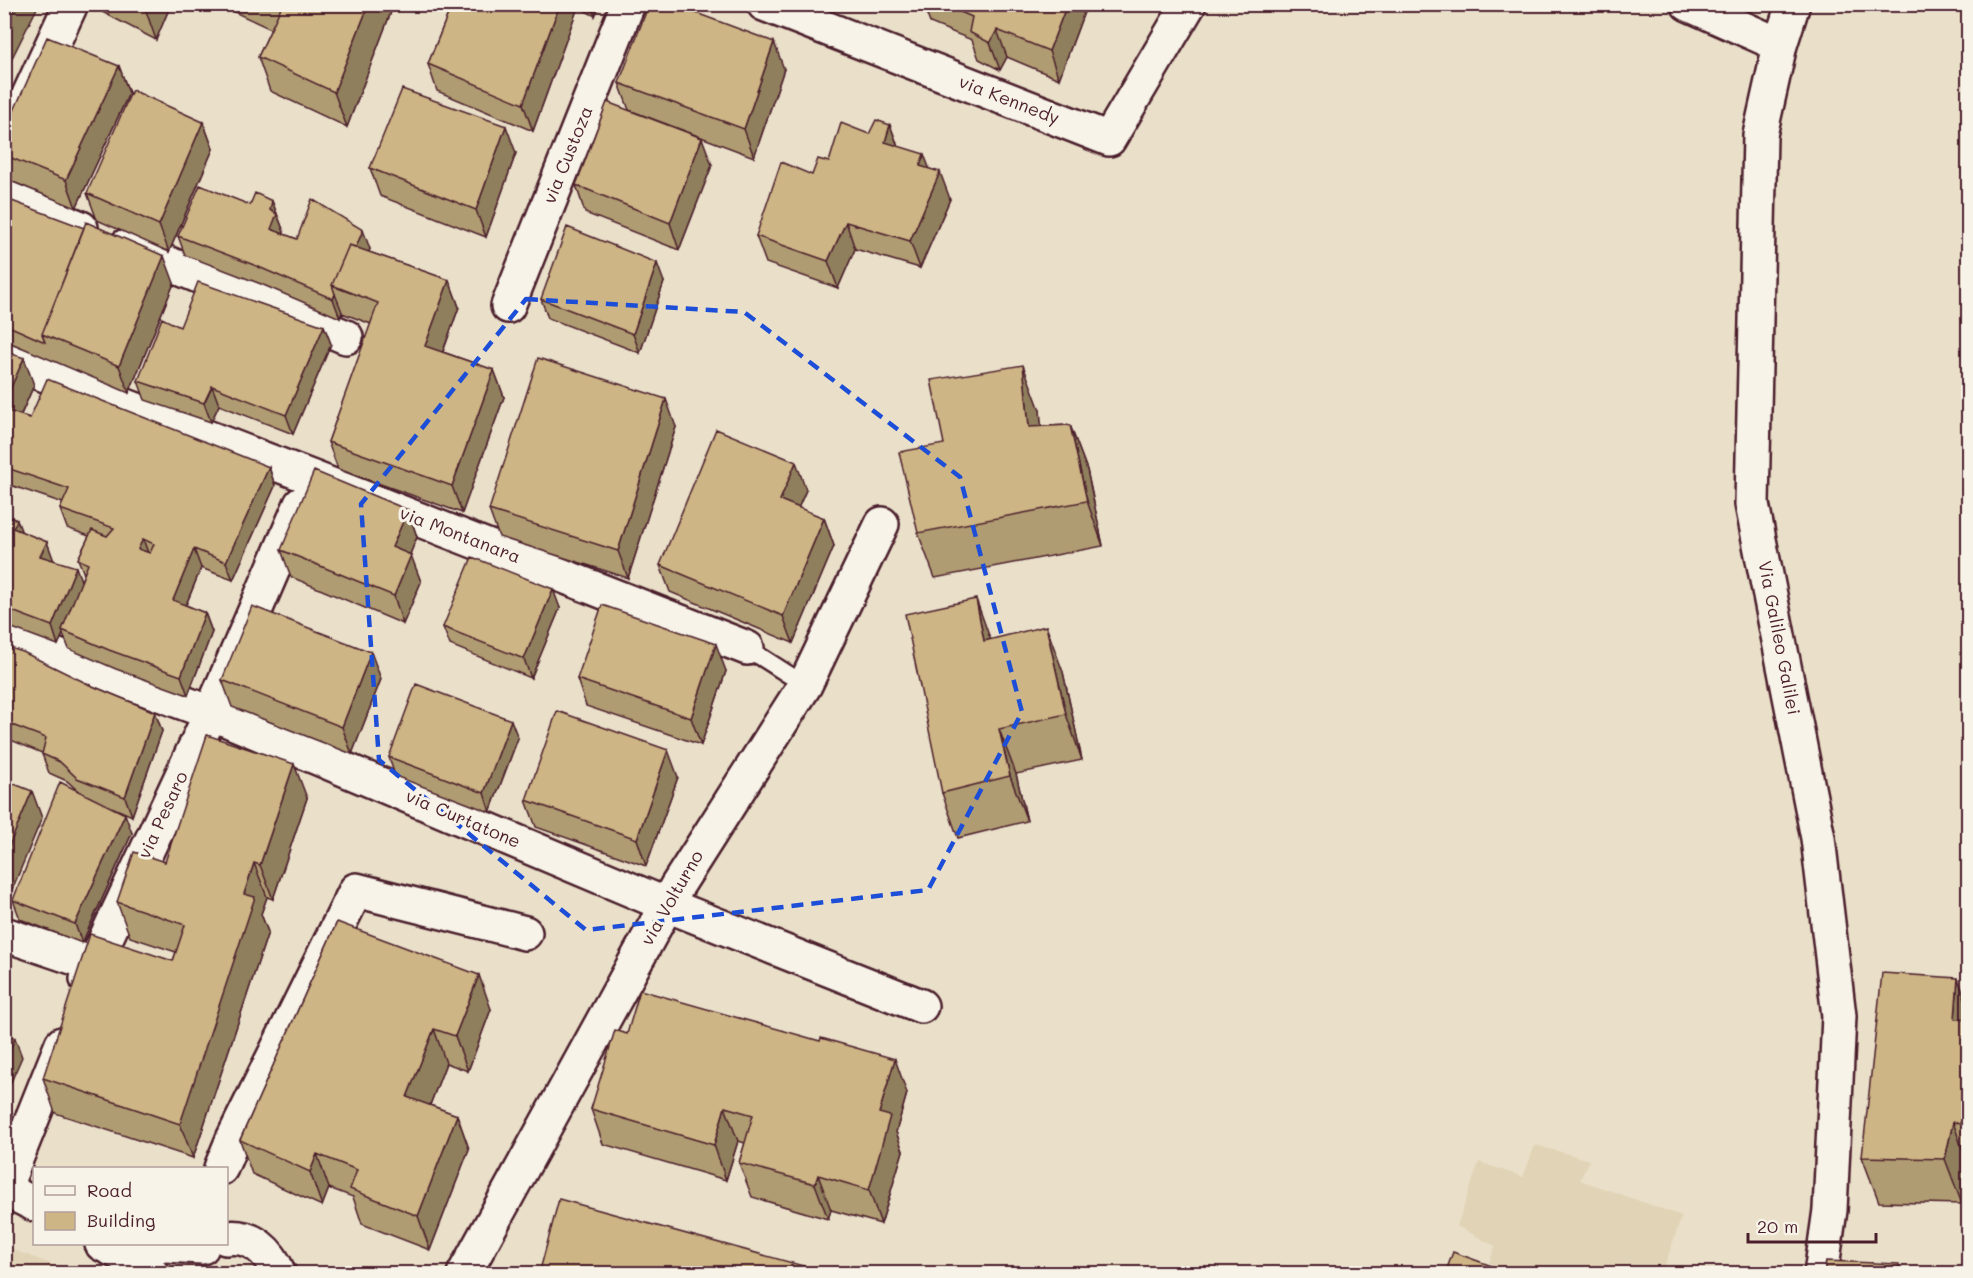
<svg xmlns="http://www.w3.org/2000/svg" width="1973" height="1278" font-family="Mali,sans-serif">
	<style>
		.built { fill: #e1d3b5 }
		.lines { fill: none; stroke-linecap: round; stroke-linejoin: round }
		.service-casing { stroke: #4a1f2b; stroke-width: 21 }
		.minor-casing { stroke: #4a1f2b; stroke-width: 38 }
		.primary-casing { stroke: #4a1f2b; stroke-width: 38 }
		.service { stroke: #f7f3e8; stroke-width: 16 }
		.minor { stroke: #f7f3e8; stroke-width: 33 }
		.primary { stroke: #f7f3e8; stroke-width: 33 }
		.wall { fill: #b09c72; stroke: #4a1f2b; stroke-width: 1.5 }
		.shaded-wall { fill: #907f5d; stroke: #4a1f2b; stroke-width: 1.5 }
		.building { fill: #cdb585; stroke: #4a1f2b; stroke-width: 1.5; fill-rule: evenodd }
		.marked { fill: none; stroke: #1d4ed8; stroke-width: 4.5; stroke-dasharray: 12 8; stroke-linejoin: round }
		.labels { text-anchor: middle; stroke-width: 6; stroke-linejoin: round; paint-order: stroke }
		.street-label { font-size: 18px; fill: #4a1f2b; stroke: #f7f3e8 }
	</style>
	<rect width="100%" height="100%" fill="#eae0ca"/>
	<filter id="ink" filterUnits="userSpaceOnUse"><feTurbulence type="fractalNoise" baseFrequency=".0167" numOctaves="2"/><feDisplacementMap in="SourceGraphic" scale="12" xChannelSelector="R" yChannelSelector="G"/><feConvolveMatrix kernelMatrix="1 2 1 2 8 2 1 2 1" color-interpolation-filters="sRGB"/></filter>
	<g filter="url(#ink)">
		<path class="built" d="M 1535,1145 L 1589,1160 L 1580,1180 L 1682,1216 L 1662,1273 L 1522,1273 L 1489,1263 L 1495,1246 L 1457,1226 L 1479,1162 L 1523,1177 Z
			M 5,1247 L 76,1273 L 5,1273 Z"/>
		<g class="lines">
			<g class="service-casing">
				<path id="service" d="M 747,648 L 805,685"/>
			</g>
			<g class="minor-casing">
				<path id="minor" d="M 764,4 L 1109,139 L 1189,4
					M 1688,4 L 1780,45
					M 1793,4 L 1780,45 L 1760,135 L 1752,504 L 1818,838 L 1839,1016 L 1830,1210 L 1821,1274
					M 4,149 L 71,4
					M 4,197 L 81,228
					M 126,246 L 346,337
					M 508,306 L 628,4
					M 4,359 L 313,478 L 747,648
					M 4,636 L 211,713 L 667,905 L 921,1006
					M 4,934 L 93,964
					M 87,979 L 211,713 L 301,504
					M 221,1168 L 233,1139 L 356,890 L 525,933
					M 4,1189 L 62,1044
					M 464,1274 L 677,886 L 805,685 L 882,524"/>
			</g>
			<g class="primary-casing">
				<path id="primary" d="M 4,1189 L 34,1204
					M 226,1238 C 252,1234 270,1252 279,1274
					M 102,1244 L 120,1253 L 152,1274
					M 147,1244 L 202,1247"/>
			</g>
			<use href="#service" class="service"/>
			<use href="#minor" class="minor"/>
			<use href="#primary" class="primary"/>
		</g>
		<path class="wall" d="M 87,4 L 171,4 L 156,40 Z
			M 217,4 L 394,4 L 347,127 L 270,91 L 258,57 L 271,29 Z
			M 452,4 L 600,4 L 595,16 L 578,7 L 533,131 L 437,91 L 428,64 Z
			M 869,4 L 881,4 L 880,8 Z
			M 923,4 L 1087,4 L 1059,79 L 1007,57 L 1000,70 L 979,59 L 972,40 L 930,23 Z
			M 119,66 L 129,93 L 76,208 L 6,179 L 4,174 L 4,133 Z
			M 784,69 L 754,157 L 629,110 L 619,83 Z
			M 203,122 L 213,149 L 169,252 L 97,220 L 87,193 Z
			M 890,125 L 898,146 L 930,169 L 950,199 L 920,268 L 855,249 L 838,288 L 766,263 L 756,236 L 812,175 L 869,134 Z
			M 516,153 L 486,237 L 380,196 L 370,168 Z
			M 712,165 L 679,250 L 585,213 L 576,185 Z
			M 4,198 L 174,283 L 129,393 L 4,340 Z
			M 272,201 L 284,232 L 283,234 L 297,239 L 370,249 L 369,252 L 449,280 L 459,307 L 443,352 L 494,370 L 504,397 L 462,513 L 338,469 L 328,442 L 371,324 L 342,313 L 340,318 L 261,284 L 185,255 L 178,236 L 250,205 Z
			M 664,282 L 640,353 L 548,318 L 541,299 Z
			M 324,326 L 331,344 L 293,434 L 219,405 L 211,422 L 145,400 L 138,381 L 180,327 Z
			M 4,351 L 34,385 L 21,415 L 30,418 L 269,467 L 275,486 L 233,580 L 201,568 L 186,605 L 205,613 L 212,632 L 188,695 L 116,669 L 69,649 L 63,634 L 58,645 L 4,625 L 4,515 L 17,520 L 21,532 L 47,542 L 53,560 L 81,581 L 84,574 L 78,559 L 89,536 L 67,528 L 60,509 L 63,503 L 4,483 Z
			M 1040,410 L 1041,426 L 1070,425 L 1087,470 L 1103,546 L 935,578 L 918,533 L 944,444 Z
			M 676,427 L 628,578 L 499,537 L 489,510 Z
			M 806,490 L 798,508 L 824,518 L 834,546 L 793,643 L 670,592 L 660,565 Z
			M 408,510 L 417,537 L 410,554 L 421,582 L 403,624 L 291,577 L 281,550 Z
			M 560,608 L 531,678 L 450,645 L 443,627 Z
			M 990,640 L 1063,672 L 1082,760 L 1016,774 L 1027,821 L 958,838 L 942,793 Z
			M 4,646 L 90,685 L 155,712 L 162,731 L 132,816 L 114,808 L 132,833 L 82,943 L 20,919 L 13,900 L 78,791 L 67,781 L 49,773 L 42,754 L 42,753 L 6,738 L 4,734 Z
			M 726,671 L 701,745 L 586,706 L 577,679 Z
			M 381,679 L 352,754 L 232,707 L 222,680 Z
			M 518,738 L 490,812 L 395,776 L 389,757 Z
			M 678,777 L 646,866 L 536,827 L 526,800 Z
			M 307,798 L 273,899 L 267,897 L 261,914 L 268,932 L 193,1158 L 55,1113 L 43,1078 L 173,961 L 176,952 L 130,937 L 117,902 L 165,862 Z
			M 337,922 L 491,1009 L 468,1071 L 446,1063 L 430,1105 L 457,1115 L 469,1149 L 430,1250 L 362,1224 L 353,1197 L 329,1188 L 322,1206 L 252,1174 L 240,1140 Z
			M 1968,1007 L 1968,1171 L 1962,1204 L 1879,1202 L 1862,1157 Z
			M 627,1034 L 907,1093 L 896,1132 L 903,1151 L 881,1224 L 831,1210 L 828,1219 L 752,1197 L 739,1163 L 745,1143 L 738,1141 L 726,1180 L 603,1144 L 591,1109 Z"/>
		<path class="shaded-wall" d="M 16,4 L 39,4 L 4,74 L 4,27 Z
			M 144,4 L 171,4 L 156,40 L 144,5 Z
			M 369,4 L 394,4 L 347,127 L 334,92 Z
			M 560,4 L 577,4 L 578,7 L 533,131 L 523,104 Z
			M 591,4 L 600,4 L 595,16 Z
			M 1067,4 L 1087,4 L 1059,79 L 1049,51 Z
			M 997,30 L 1007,57 L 1000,70 L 990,43 Z
			M 774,42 L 784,69 L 754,157 L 744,129 Z
			M 119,66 L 129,93 L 76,208 L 66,180 Z
			M 203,122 L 213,149 L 169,252 L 159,225 Z
			M 890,125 L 900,152 L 885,142 Z
			M 506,126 L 516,153 L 486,237 L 476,210 Z
			M 702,138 L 712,165 L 679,250 L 670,223 Z
			M 924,154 L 934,181 L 920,166 Z
			M 940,172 L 950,199 L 920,268 L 910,241 Z
			M 272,201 L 284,232 L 278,248 L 271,229 L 270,210 Z
			M 846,222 L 855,249 L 838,288 L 828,261 Z
			M 363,230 L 370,249 L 351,293 L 338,288 Z
			M 164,256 L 174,283 L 129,393 L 119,366 Z
			M 657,263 L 664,282 L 640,353 L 633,334 Z
			M 449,280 L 459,307 L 435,373 L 425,346 Z
			M 335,294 L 342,312 L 340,318 L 333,299 Z
			M 324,326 L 331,344 L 293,434 L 286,415 Z
			M 24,358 L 34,385 L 4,452 L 4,403 Z
			M 1023,365 L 1040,410 L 1045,472 L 1029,427 Z
			M 494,370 L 504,397 L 462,513 L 452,486 Z
			M 212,386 L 219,405 L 211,422 L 204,403 Z
			M 666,399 L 676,427 L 628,578 L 618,551 Z
			M 1070,425 L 1087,470 L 1103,546 L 1087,501 Z
			M 796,462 L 806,490 L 790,527 L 780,500 Z
			M 269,467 L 275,486 L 233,580 L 226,562 Z
			M 408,510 L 417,537 L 402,574 L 392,547 Z
			M 824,518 L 834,546 L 793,643 L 783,616 Z
			M 17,520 L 24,538 L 13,528 Z
			M 143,539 L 150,558 L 138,549 Z
			M 47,542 L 54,561 L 40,556 Z
			M 194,549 L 201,568 L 180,619 L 173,600 Z
			M 411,555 L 421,582 L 403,624 L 394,596 Z
			M 76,567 L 83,586 L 62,630 L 63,634 L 58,645 L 52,626 Z
			M 553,589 L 560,608 L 531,678 L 524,659 Z
			M 976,599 L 992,644 L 984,641 Z
			M 205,613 L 212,632 L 188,695 L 181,676 Z
			M 1046,626 L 1063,672 L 1082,760 L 1066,714 Z
			M 716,644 L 726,671 L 701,745 L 691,718 Z
			M 371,652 L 381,679 L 352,754 L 342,727 Z
			M 155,712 L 162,731 L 132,816 L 125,797 Z
			M 511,720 L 518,738 L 490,812 L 484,793 Z
			M 999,729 L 1016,774 L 1027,821 L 1010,776 Z
			M 668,750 L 678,777 L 646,866 L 637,839 Z
			M 294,764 L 307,798 L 273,899 L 260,865 Z
			M 32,791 L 42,818 L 4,909 L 4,858 Z
			M 125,814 L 132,833 L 82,943 L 75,924 Z
			M 254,863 L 267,897 L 261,914 L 268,932 L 193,1158 L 180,1124 L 244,894 Z
			M 479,975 L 491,1009 L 468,1071 L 455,1036 Z
			M 1958,978 L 1968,1007 L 1968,1056 L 1955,1019 Z
			M 434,1029 L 446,1063 L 420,1131 L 407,1097 Z
			M 15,1038 L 22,1057 L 4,1098 L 4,1063 Z
			M 895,1059 L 907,1093 L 896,1132 L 903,1151 L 881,1224 L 869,1190 L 879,1113 Z
			M 725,1107 L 738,1141 L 726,1180 L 714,1145 Z
			M 457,1115 L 469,1149 L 430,1250 L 418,1216 Z
			M 1953,1122 L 1968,1165 L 1968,1171 L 1962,1204 L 1945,1159 Z
			M 317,1154 L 329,1188 L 322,1206 L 310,1172 Z
			M 818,1175 L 831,1210 L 828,1219 L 815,1184 Z"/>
		<path class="building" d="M 4,4 L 16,4 L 4,27 Z
			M 280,4 L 369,4 L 334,92 L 258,57 L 282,5 Z
			M 452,4 L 560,4 L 523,104 L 428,64 Z
			M 649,4 L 672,4 L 774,42 L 744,129 L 619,83 Z
			M 942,4 L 1067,4 L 1049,51 L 997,30 L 990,43 L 969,32 L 972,17 Z
			M 47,37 L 119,66 L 66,180 L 4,155 L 4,133 Z
			M 402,89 L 506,126 L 476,210 L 370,168 Z
			M 132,90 L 203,122 L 159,225 L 87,193 Z
			M 607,102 L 702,138 L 670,223 L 576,185 Z
			M 876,120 L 890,125 L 885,142 L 924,154 L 920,166 L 940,172 L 910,241 L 846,222 L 828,261 L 756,236 L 781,162 L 812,175 L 818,159 L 829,162 L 841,123 L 869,134 Z
			M 200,185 L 250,205 L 255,193 L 272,201 L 270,210 L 277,214 L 271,229 L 297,239 L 312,199 L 363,230 L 356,247 L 349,245 L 332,285 L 335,294 L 333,299 L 254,265 L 178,236 Z
			M 4,198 L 84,228 L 42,334 L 45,342 L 4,324 Z
			M 86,222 L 164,256 L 119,366 L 42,334 Z
			M 567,227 L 657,263 L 633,334 L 541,299 Z
			M 349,245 L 449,280 L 425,346 L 494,370 L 452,486 L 328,442 L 378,303 L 332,285 Z
			M 198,282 L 324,326 L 286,415 L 212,386 L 204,403 L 138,381 L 162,318 L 180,327 Z
			M 4,351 L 24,358 L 4,403 Z
			M 538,358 L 666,399 L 618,551 L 489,510 Z
			M 1023,365 L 1029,427 L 1070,425 L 1087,501 L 918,533 L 899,452 L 944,444 L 931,380 Z
			M 47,379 L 269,467 L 226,562 L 194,549 L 173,600 L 205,613 L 181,676 L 109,650 L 62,630 L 88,564 L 78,559 L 92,530 L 107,536 L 114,528 L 60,509 L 69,489 L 4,467 L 4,418 L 8,411 L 30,418 ZM 143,539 L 154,544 L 150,553 L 138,549 Z
			M 716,429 L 796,462 L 780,500 L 824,518 L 783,616 L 660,565 Z
			M 314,471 L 408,510 L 392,547 L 411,555 L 394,596 L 281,550 Z
			M 4,515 L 17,520 L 13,528 L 47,542 L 40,556 L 76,567 L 52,626 L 4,608 Z
			M 472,557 L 553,589 L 524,659 L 443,627 Z
			M 976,599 L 984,641 L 1046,626 L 1066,714 L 999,729 L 1010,776 L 942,793 L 905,614 Z
			M 602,605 L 716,644 L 691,718 L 577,679 Z
			M 252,606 L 371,652 L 342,727 L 222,680 Z
			M 4,646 L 23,652 L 90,685 L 155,712 L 125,797 L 77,778 L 60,762 L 42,754 L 46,738 L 4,722 Z
			M 416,684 L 511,720 L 484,793 L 389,757 Z
			M 557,711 L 668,750 L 637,839 L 526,800 Z
			M 207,735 L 294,764 L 260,865 L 254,863 L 244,894 L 255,897 L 180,1124 L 43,1078 L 90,934 L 173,961 L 185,925 L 117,902 L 134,852 L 165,862 Z
			M 4,780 L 32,791 L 4,858 Z
			M 60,782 L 125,814 L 75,924 L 13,900 Z
			M 337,922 L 479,975 L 455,1036 L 434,1029 L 407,1097 L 457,1115 L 418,1216 L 350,1189 L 357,1170 L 317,1154 L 310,1172 L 240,1140 Z
			M 1882,973 L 1958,978 L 1955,1019 L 1968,1020 L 1968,1124 L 1953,1122 L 1945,1159 L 1862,1157 Z
			M 640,990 L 820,1041 L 821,1038 L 895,1059 L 879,1113 L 890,1116 L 869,1190 L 818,1175 L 815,1184 L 739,1163 L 753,1115 L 725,1107 L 714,1145 L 591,1109 L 615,1030 L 627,1034 Z
			M 4,1034 L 15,1038 L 4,1063 Z
			M 559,1199 L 829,1273 L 829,1274 L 539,1274 Z
			M 1453,1252 L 1514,1274 L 1445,1274 Z
			M 1826,1261 L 1899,1264 L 1900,1274 L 1824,1274 Z"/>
	</g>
	<path class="marked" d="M 526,299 L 744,312 L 960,477 L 1022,712 L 928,890 L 586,930 L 379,760 L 361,504 Z"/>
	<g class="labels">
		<g class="street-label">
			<text transform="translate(1009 100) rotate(21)" y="6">via Kennedy</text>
			<text transform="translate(568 155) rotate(-68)" y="6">via Custoza</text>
			<text transform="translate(460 535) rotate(21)" y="6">via Montanara</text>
			<text transform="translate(1779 638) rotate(79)" y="6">Via Galileo Galilei</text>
			<text transform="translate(163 815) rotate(-65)" y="6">via Pesaro</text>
			<text transform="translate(463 819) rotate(23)" y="6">via Curtatone</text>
			<text transform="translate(672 898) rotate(-60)" y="6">via Volturno</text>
		</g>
	</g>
	<rect width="1973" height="1278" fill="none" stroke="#f7f3e8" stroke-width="24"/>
	<rect x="12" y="12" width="1949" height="1254" fill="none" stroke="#4a1f2b" stroke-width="2" filter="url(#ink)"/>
	<rect x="33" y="1167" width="195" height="78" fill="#f7f3e8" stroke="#b29e9c" stroke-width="1.5"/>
	<rect x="45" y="1186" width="30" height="9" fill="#f7f3e8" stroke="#b29e9c" stroke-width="1.5"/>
	<text x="87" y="1197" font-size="18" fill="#4a1f2b">Road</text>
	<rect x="45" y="1212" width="30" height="18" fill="#cdb585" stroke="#b29e9c" stroke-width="1.5"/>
	<text x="87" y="1227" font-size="18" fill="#4a1f2b">Building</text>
	<path d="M1748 1233v9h128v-9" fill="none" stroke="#4a1f2b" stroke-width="3"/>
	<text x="1757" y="1233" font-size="18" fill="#4a1f2b" stroke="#f7f3e8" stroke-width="4.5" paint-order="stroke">20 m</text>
</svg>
